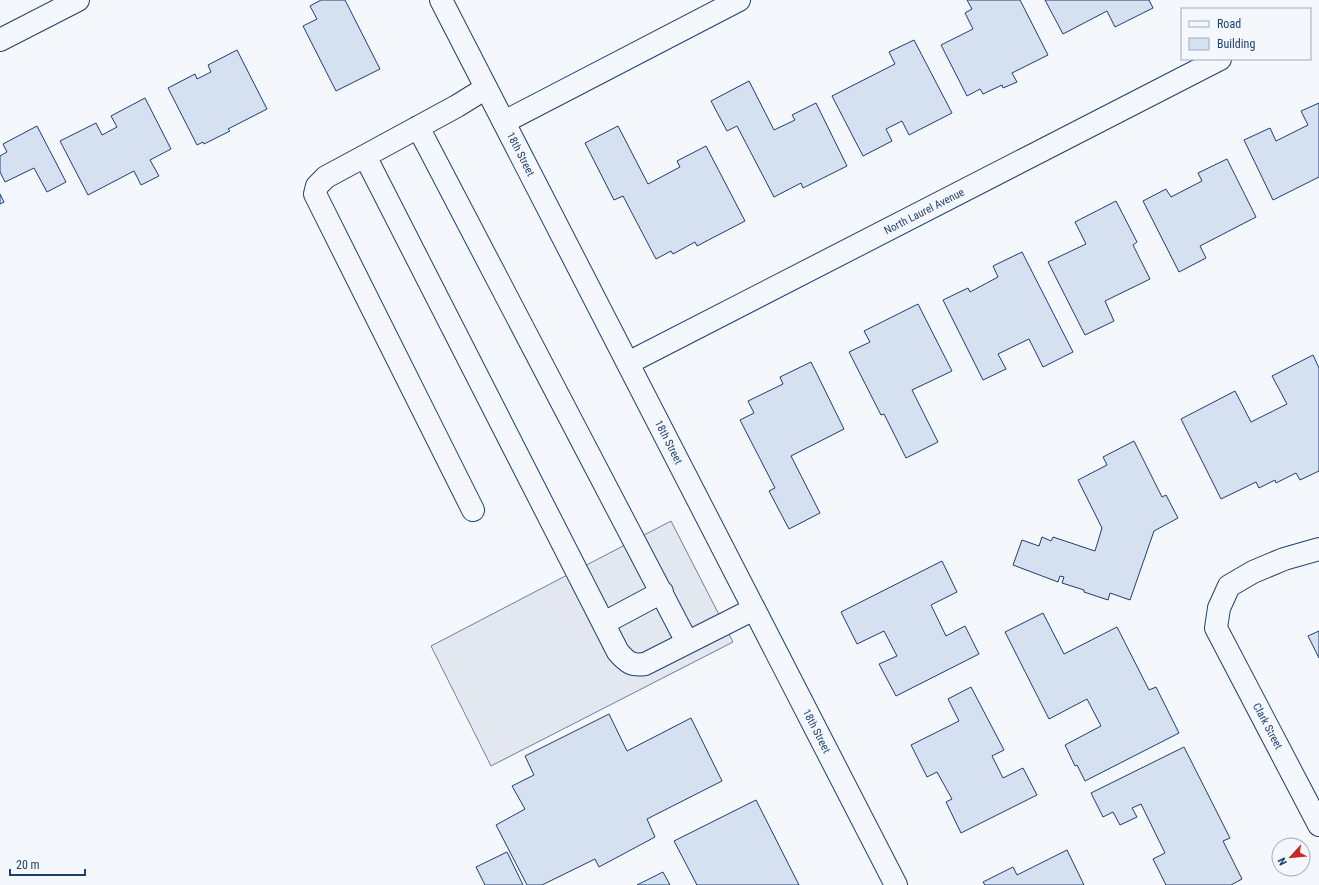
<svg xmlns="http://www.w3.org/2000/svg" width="1319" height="885" font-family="'Roboto Condensed',sans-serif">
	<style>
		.parking { fill: #e3e8f0; stroke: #687fa3 }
		.building { fill: #d5e0f0; stroke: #1d3f73 }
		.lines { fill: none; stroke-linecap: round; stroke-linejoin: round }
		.minor-casing { stroke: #1d3f73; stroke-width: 24 }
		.major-casing { stroke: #1d3f73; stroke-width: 24 }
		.minor { stroke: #f4f7fb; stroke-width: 22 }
		.major { stroke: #f4f7fb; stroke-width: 22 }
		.labels { text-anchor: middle; stroke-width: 3; stroke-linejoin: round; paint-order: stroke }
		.street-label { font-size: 11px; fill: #1d3f73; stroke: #f4f7fb }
	</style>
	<rect width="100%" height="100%" fill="#f4f7fb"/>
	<path class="parking" d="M 671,521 L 733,642 L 491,766 L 431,646 Z"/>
	<path class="building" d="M 321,0 L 345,0 L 380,69 L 336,91 L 303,26 L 317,19 L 310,6 Z
		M 967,0 L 1020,0 L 1048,55 L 1012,73 L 1017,82 L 1003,88 L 1002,85 L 983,94 L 980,89 L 967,96 L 941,45 L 973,29 L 965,13 L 972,9 Z
		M 1045,0 L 1149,0 L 1153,8 L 1115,27 L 1107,11 L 1063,34 Z
		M 914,40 L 952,113 L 909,135 L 902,121 L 886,129 L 892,141 L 863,156 L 832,96 L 895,64 L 889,52 Z
		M 237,50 L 267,109 L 228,129 L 230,131 L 204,144 L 203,142 L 197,145 L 168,88 L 195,74 L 197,79 L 211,72 L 208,65 Z
		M 749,81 L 774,130 L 795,120 L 792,115 L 816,103 L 847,166 L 803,188 L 801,183 L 774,197 L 737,126 L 727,131 L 711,101 Z
		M 145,98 L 171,149 L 150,160 L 159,176 L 141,185 L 134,171 L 88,195 L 60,141 L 96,123 L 102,135 L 117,127 L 111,116 Z
		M 1319,103 L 1319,177 L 1273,200 L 1244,140 L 1270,128 L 1276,141 L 1308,125 L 1301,111 Z
		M 37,126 L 66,182 L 47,192 L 34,168 L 5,182 L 0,172 L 0,156 L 7,152 L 3,144 Z
		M 618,126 L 648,184 L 680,167 L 677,161 L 706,146 L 745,221 L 697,246 L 695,242 L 673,254 L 671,251 L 656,259 L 623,196 L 614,200 L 585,143 Z
		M 1227,159 L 1256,217 L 1200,246 L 1206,258 L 1179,272 L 1143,201 L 1166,189 L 1171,197 L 1202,181 L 1198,173 Z
		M 0,194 L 4,202 L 0,204 Z
		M 1116,201 L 1137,242 L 1133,245 L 1150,279 L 1105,301 L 1114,321 L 1085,335 L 1048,262 L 1086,244 L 1075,222 Z
		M 1022,252 L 1073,352 L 1043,367 L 1029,339 L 998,354 L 1006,369 L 983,380 L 943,300 L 968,288 L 970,292 L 998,277 L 993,266 Z
		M 918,304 L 952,371 L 912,390 L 938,442 L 906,458 L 884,414 L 881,415 L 849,352 L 870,342 L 864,331 Z
		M 1313,355 L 1319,368 L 1319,471 L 1300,480 L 1296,473 L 1276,483 L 1275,480 L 1259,488 L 1256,482 L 1221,499 L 1181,419 L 1235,391 L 1251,422 L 1287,404 L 1272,376 Z
		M 811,362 L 844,429 L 791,456 L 820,513 L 789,529 L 769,491 L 775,488 L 740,420 L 754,413 L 748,401 L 783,384 L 780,377 Z
		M 1134,441 L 1162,497 L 1166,495 L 1178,518 L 1154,531 L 1130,600 L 1110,593 L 1108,600 L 1084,592 L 1084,590 L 1062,583 L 1064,577 L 1060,576 L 1058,582 L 1013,565 L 1022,540 L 1039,546 L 1042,537 L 1051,541 L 1053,537 L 1095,551 L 1102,528 L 1078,480 L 1107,465 L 1103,457 Z
		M 942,561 L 957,592 L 931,605 L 946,636 L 965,626 L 979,654 L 896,696 L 879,664 L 897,656 L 884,631 L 857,644 L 841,612 Z
		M 1043,613 L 1064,654 L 1117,627 L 1149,690 L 1156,687 L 1179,733 L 1085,781 L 1077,765 L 1075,766 L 1065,745 L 1101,726 L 1087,699 L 1049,719 L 1005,632 Z
		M 1319,631 L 1319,658 L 1308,636 Z
		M 971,687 L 1004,750 L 992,756 L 1003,778 L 1023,768 L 1037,795 L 961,833 L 946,802 L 952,799 L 937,772 L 927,777 L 911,745 L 959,721 L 948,699 Z
		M 609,714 L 627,751 L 691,718 L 722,781 L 647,819 L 655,837 L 599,867 L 595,859 L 542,885 L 527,885 L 496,825 L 525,809 L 512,786 L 534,775 L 525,756 Z
		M 1184,747 L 1230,838 L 1223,841 L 1242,879 L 1231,885 L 1166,885 L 1153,859 L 1165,853 L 1141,804 L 1132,808 L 1137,817 L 1120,825 L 1113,812 L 1103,817 L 1091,793 Z
		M 756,800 L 799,885 L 697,885 L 674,841 Z
		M 1067,850 L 1084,885 L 985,885 L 983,882 L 1013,867 L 1017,875 Z
		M 507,852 L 523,885 L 485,885 L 476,867 Z
		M 663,872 L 670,885 L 637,885 Z"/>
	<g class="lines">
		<g class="minor-casing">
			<path id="minor" d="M 486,88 L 457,106 L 365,156 L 618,652 C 627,662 631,666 645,664 L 754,609
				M 504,122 L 739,0
				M 418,127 L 687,642
				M 365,156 L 326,177 L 317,186 L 315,194 L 473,510
				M 628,363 L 1220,59
				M 1319,549 L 1284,559 L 1253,572 L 1229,586 L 1219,608 L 1216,628 L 1319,825
				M 604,623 L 662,592"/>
		</g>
		<g class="major-casing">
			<path id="major" d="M 441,0 L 896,885
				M 0,40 L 78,0"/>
		</g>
		<use href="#minor" class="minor"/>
		<use href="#major" class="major"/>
	</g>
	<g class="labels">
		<g class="street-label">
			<text transform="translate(521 154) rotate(63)" y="4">18th Street</text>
			<text transform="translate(924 211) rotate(-27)" y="4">North Laurel Avenue</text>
			<text transform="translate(669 442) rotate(63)" y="4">18th Street</text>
			<text transform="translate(1268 726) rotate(62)" y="4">Clark Street</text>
			<text transform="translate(817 731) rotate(63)" y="4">18th Street</text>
		</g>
	</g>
	<rect x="1181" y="8" width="130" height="52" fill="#f4f7fb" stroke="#9eadc5"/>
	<rect x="1189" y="21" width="20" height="6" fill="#f4f7fb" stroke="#9eadc5"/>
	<text x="1217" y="28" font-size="12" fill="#1d3f73">Road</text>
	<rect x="1189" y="38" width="20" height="12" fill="#d5e0f0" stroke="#9eadc5"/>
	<text x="1217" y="48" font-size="12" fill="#1d3f73">Building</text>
	<g transform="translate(1291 857) rotate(243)"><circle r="19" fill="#f4f7fb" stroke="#9eadc5"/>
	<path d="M0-3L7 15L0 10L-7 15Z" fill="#c62828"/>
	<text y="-6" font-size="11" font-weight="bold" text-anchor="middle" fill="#1d3f73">N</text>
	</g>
	<path d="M10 869v6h75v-6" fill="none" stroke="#1d3f73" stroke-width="2"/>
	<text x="16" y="869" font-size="12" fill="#1d3f73" stroke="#f4f7fb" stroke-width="3" paint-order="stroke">20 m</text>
</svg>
